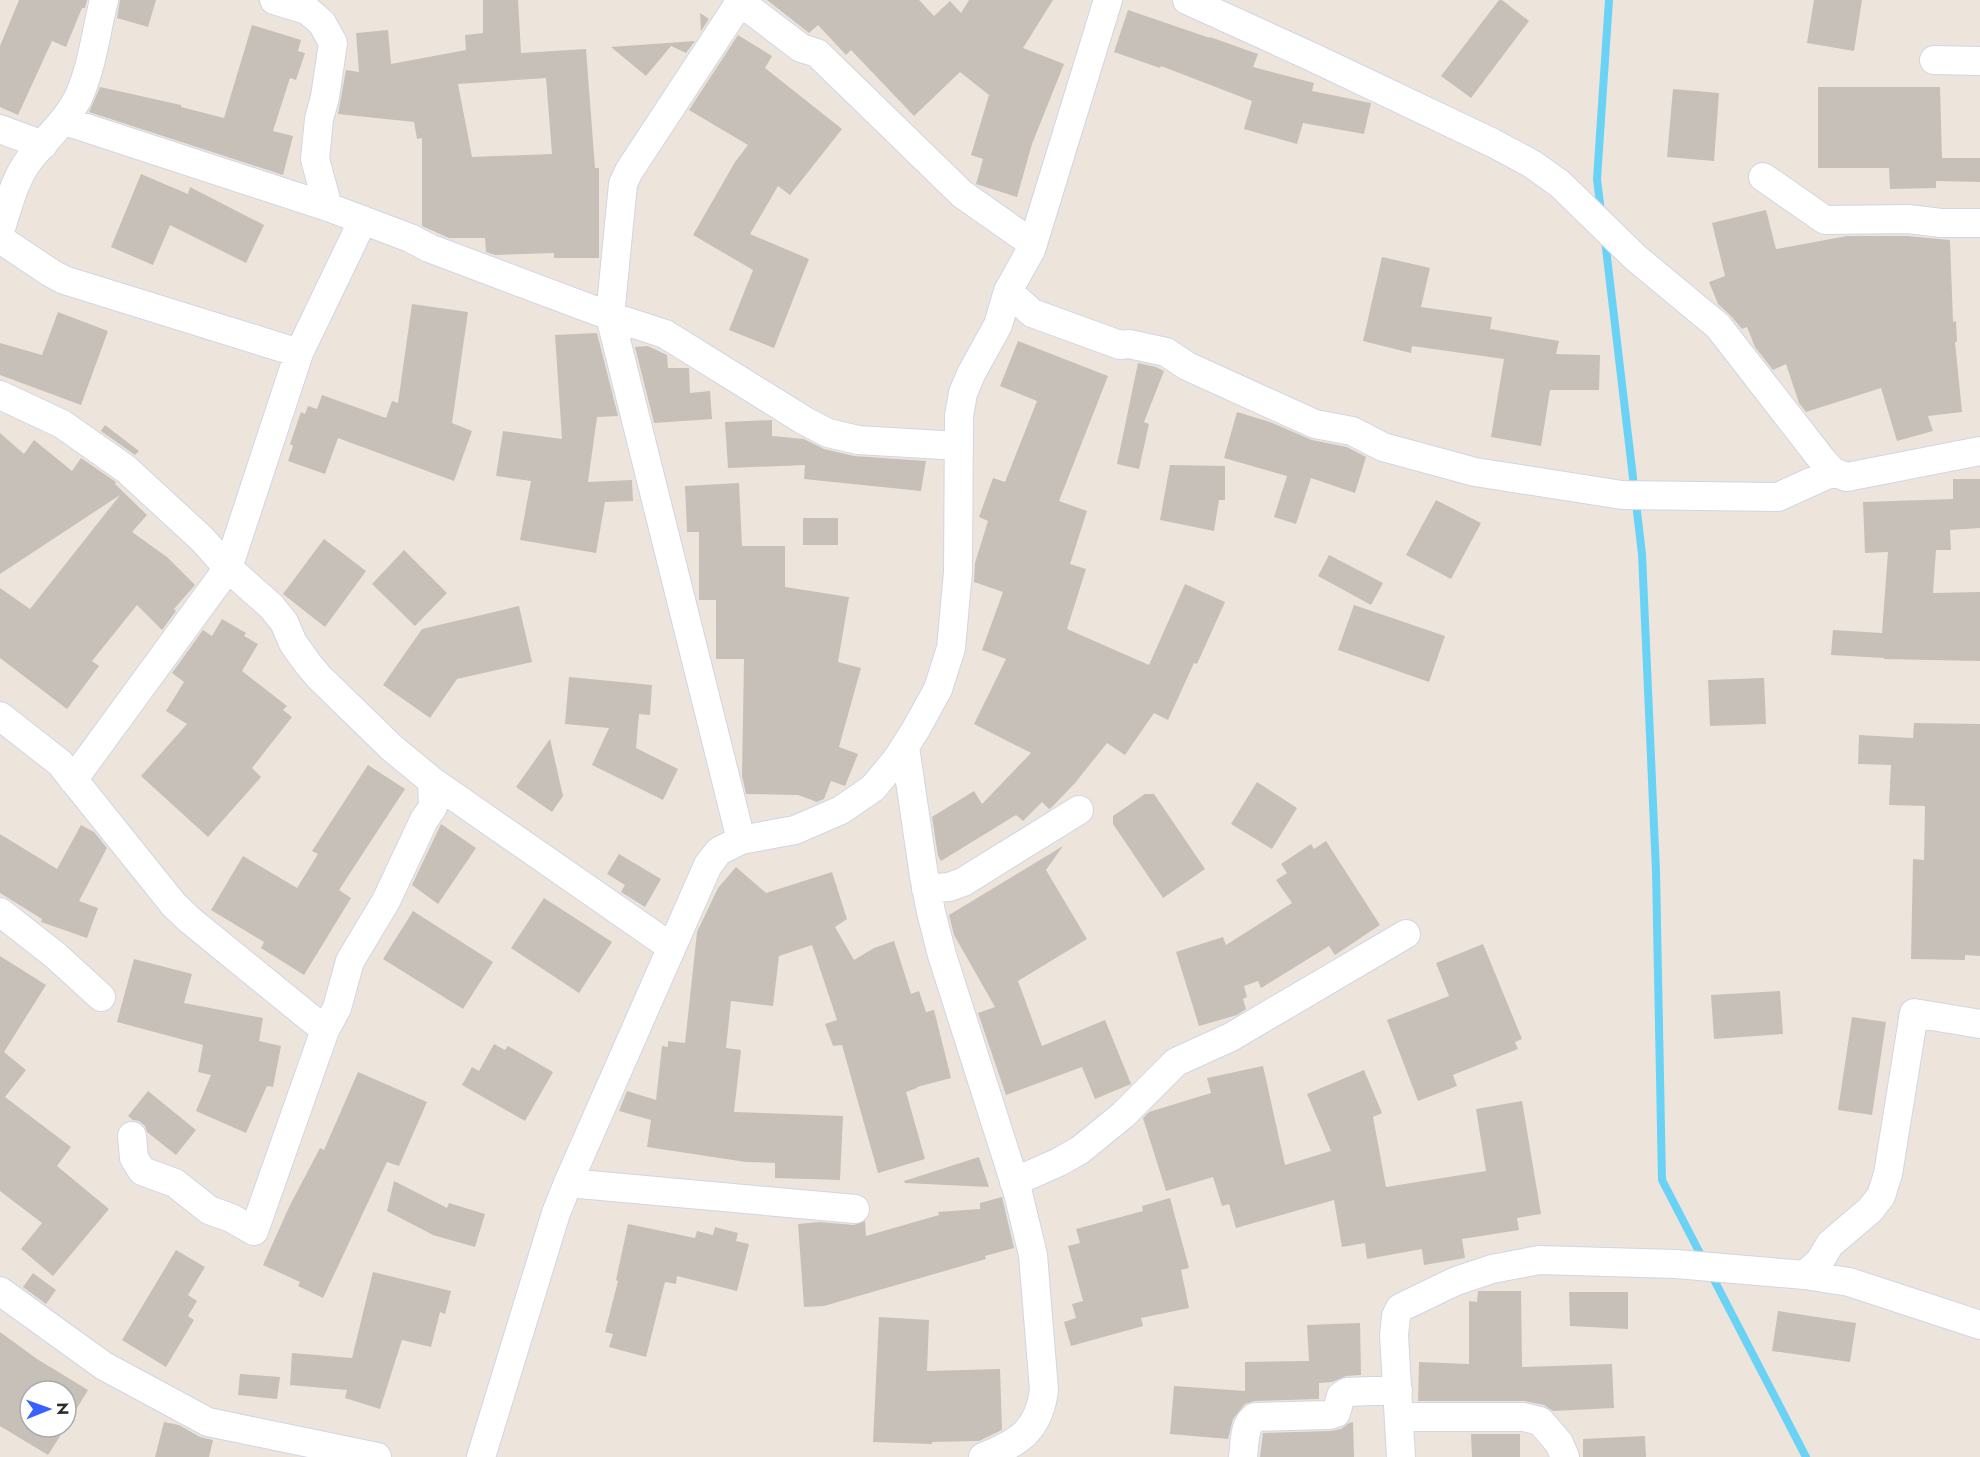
<svg xmlns="http://www.w3.org/2000/svg" width="1980" height="1457" font-family="Jost,sans-serif">
	<style>
		.lines { fill: none; stroke-linecap: round; stroke-linejoin: round }
		.stream { stroke: #6ad2f4; stroke-width: 8 }
		.building { fill: #c6c0b8; fill-rule: evenodd }
		.street-casing { stroke: #d1d5e4; stroke-width: 30 }
		.street { stroke: #fff; stroke-width: 28 }
	</style>
	<rect width="100%" height="100%" fill="#ede5dc"/>
	<g class="lines">
		<path class="stream" d="M 1601,212 L 1597,179 L 1609,0
			M 1605,240 L 1642,554 L 1656,871 L 1662,1180 L 1704,1261
			M 1710,1272 L 1806,1457"/>
	</g>
	<path class="building" d="M 19,0 L 87,0 L 85,8 L 82,8 L 66,47 L 52,41 L 18,115 L 0,107 L 0,46 Z
		M 120,0 L 156,0 L 148,27 L 117,18 Z
		M 483,0 L 518,0 L 521,53 L 586,49 L 595,168 L 599,168 L 599,258 L 554,258 L 554,253 L 495,255 L 486,252 L 485,238 L 449,238 L 422,226 L 422,138 L 417,139 L 414,122 L 338,114 L 346,70 L 359,72 L 356,33 L 388,30 L 391,64 L 466,50 L 465,35 L 483,33 ZM 546,78 L 552,154 L 472,157 L 458,84 Z
		M 767,0 L 919,0 L 934,16 L 950,1 L 961,13 L 969,0 L 1053,0 L 1023,48 L 1064,64 L 1032,144 L 1017,197 L 976,184 L 983,159 L 971,155 L 989,95 L 960,72 L 914,116 L 851,50 L 846,55 L 818,25 L 809,33 Z
		M 1499,0 L 1502,0 L 1529,21 L 1471,98 L 1441,76 Z
		M 1814,0 L 1862,0 L 1854,51 L 1807,43 Z
		M 1128,10 L 1210,38 L 1210,37 L 1258,54 L 1253,67 L 1314,83 L 1312,91 L 1371,103 L 1364,134 L 1303,123 L 1297,144 L 1244,129 L 1252,101 L 1161,66 L 1160,68 L 1114,52 Z
		M 700,13 L 709,19 L 701,31 Z
		M 252,25 L 301,40 L 298,51 L 305,53 L 296,80 L 290,78 L 273,131 L 293,136 L 283,175 L 89,112 L 100,87 L 181,105 L 181,107 L 224,118 Z
		M 738,35 L 772,56 L 765,68 L 842,129 L 790,195 L 778,186 L 750,234 L 809,259 L 774,348 L 729,330 L 753,270 L 693,235 L 735,162 L 748,145 L 689,110 Z
		M 695,41 L 686,53 L 671,46 L 646,76 L 611,47 Z
		M 1818,87 L 1940,87 L 1942,158 L 1980,158 L 1980,182 L 1936,181 L 1936,188 L 1890,189 L 1889,168 L 1818,168 Z
		M 1673,89 L 1719,93 L 1714,161 L 1667,157 Z
		M 141,174 L 188,194 L 190,187 L 264,225 L 246,263 L 170,225 L 153,265 L 111,247 Z
		M 1766,210 L 1776,249 L 1847,236 L 1907,236 L 1950,240 L 1953,322 L 1956,321 L 1957,342 L 1955,342 L 1962,412 L 1928,416 L 1933,431 L 1897,441 L 1881,388 L 1806,412 L 1799,403 L 1786,364 L 1773,370 L 1755,347 L 1747,327 L 1742,329 L 1731,316 L 1718,304 L 1709,282 L 1725,276 L 1712,223 Z
		M 1382,257 L 1430,268 L 1421,307 L 1492,317 L 1490,329 L 1559,341 L 1556,354 L 1600,355 L 1599,390 L 1550,390 L 1541,446 L 1491,437 L 1504,359 L 1412,346 L 1411,353 L 1363,341 Z
		M 412,304 L 468,312 L 452,423 L 472,431 L 454,481 L 338,438 L 325,474 L 288,461 L 293,446 L 290,444 L 301,412 L 305,414 L 308,406 L 317,409 L 322,395 L 386,418 L 392,401 L 398,403 Z
		M 58,312 L 108,331 L 81,405 L 0,375 L 0,343 L 42,355 Z
		M 597,333 L 618,416 L 597,417 L 588,482 L 632,480 L 633,501 L 605,502 L 596,553 L 520,540 L 531,481 L 496,476 L 503,431 L 562,439 L 555,335 Z
		M 1018,341 L 1108,376 L 1059,501 L 1087,511 L 1070,564 L 1086,569 L 1067,629 L 1149,665 L 1185,584 L 1225,602 L 1197,664 L 1194,663 L 1168,720 L 1154,713 L 1125,755 L 1107,743 L 1075,783 L 1051,808 L 1049,809 L 1042,802 L 1023,821 L 1016,815 L 941,861 L 938,856 L 932,817 L 974,791 L 982,804 L 1031,753 L 974,724 L 1006,659 L 982,650 L 1003,592 L 974,582 L 975,563 L 988,521 L 979,517 L 993,478 L 1005,482 L 1037,401 L 1000,386 Z
		M 648,346 L 667,355 L 668,368 L 689,368 L 690,393 L 710,391 L 712,419 L 654,423 L 635,347 Z
		M 1138,363 L 1156,367 L 1164,371 L 1144,422 L 1149,424 L 1139,469 L 1117,464 Z
		M 1237,412 L 1270,422 L 1312,440 L 1347,447 L 1366,457 L 1355,493 L 1311,478 L 1296,524 L 1274,517 L 1287,476 L 1224,458 Z
		M 772,420 L 772,436 L 804,439 L 824,449 L 854,456 L 926,461 L 921,491 L 804,479 L 805,465 L 728,468 L 725,422 Z
		M 105,425 L 139,451 L 135,455 L 101,431 Z
		M 0,433 L 24,454 L 34,440 L 72,471 L 81,458 L 116,482 L 115,484 L 147,515 L 132,532 L 167,557 L 195,585 L 174,609 L 176,611 L 162,630 L 137,605 L 92,661 L 99,666 L 67,709 L 0,658 L 0,588 L 30,609 L 120,495 L 0,574 Z
		M 1170,465 L 1225,466 L 1225,500 L 1219,500 L 1214,531 L 1160,520 Z
		M 1953,479 L 1980,479 L 1980,528 L 1950,530 L 1951,550 L 1936,550 L 1933,593 L 1980,592 L 1980,661 L 1884,659 L 1884,658 L 1831,655 L 1833,630 L 1882,633 L 1888,552 L 1865,553 L 1863,502 L 1953,499 Z
		M 739,483 L 742,546 L 785,546 L 785,587 L 849,597 L 838,662 L 861,668 L 839,747 L 858,754 L 845,786 L 831,781 L 824,799 L 817,802 L 798,795 L 746,794 L 742,776 L 744,659 L 716,659 L 716,600 L 699,600 L 699,532 L 687,532 L 685,486 Z
		M 1436,500 L 1481,523 L 1451,579 L 1406,555 Z
		M 803,518 L 838,518 L 838,545 L 803,545 Z
		M 324,539 L 366,571 L 325,627 L 283,594 Z
		M 404,550 L 447,593 L 415,626 L 372,584 Z
		M 1329,555 L 1383,583 L 1371,605 L 1318,576 Z
		M 1354,605 L 1445,636 L 1429,682 L 1338,650 Z
		M 519,606 L 532,662 L 457,679 L 430,718 L 383,685 L 422,629 Z
		M 222,619 L 246,633 L 244,636 L 258,644 L 242,671 L 287,706 L 283,710 L 292,717 L 252,768 L 261,777 L 208,837 L 141,776 L 187,724 L 166,711 L 184,682 L 172,673 L 203,630 L 212,636 Z
		M 569,677 L 652,685 L 650,715 L 639,714 L 636,748 L 678,769 L 663,800 L 592,765 L 609,728 L 565,724 Z
		M 1764,678 L 1766,724 L 1710,726 L 1708,680 Z
		M 1914,723 L 1980,724 L 1980,956 L 1965,955 L 1965,960 L 1911,959 L 1913,859 L 1924,860 L 1925,806 L 1889,805 L 1891,765 L 1858,764 L 1859,735 L 1913,738 Z
		M 550,739 L 563,796 L 552,812 L 516,787 Z
		M 368,765 L 405,789 L 339,890 L 351,898 L 304,975 L 261,948 L 264,942 L 211,910 L 243,856 L 297,888 L 318,854 L 312,851 Z
		M 1257,782 L 1297,808 L 1272,849 L 1231,824 Z
		M 1145,794 L 1154,794 L 1205,869 L 1163,898 L 1113,824 L 1113,816 Z
		M 441,824 L 476,848 L 438,904 L 412,885 Z
		M 81,825 L 94,832 L 107,848 L 79,901 L 98,908 L 87,938 L 41,922 L 42,919 L 0,893 L 0,834 L 57,869 Z
		M 1326,841 L 1380,925 L 1335,955 L 1329,946 L 1261,988 L 1258,981 L 1244,986 L 1247,997 L 1243,999 L 1246,1009 L 1237,1015 L 1199,1026 L 1176,952 L 1223,937 L 1226,945 L 1292,903 L 1276,880 L 1287,873 L 1281,864 L 1311,844 L 1314,849 Z
		M 1063,846 L 1046,870 L 1087,939 L 1018,981 L 1042,1046 L 1105,1020 L 1131,1084 L 1095,1099 L 1082,1067 L 1006,1095 L 978,1013 L 995,1007 L 954,935 L 949,915 Z
		M 619,854 L 661,879 L 645,907 L 621,892 L 625,885 L 607,874 Z
		M 736,867 L 766,893 L 832,872 L 847,919 L 835,927 L 854,960 L 874,948 L 894,941 L 911,994 L 919,991 L 926,1012 L 934,1010 L 951,1078 L 917,1087 L 917,1088 L 906,1092 L 925,1159 L 878,1173 L 842,1045 L 833,1046 L 825,1024 L 837,1020 L 812,945 L 779,956 L 773,1006 L 731,1001 L 726,1048 L 741,1050 L 734,1112 L 843,1116 L 840,1180 L 775,1178 L 775,1163 L 746,1162 L 647,1147 L 651,1120 L 619,1111 L 627,1091 L 656,1100 L 662,1046 L 668,1047 L 668,1041 L 685,1043 L 697,932 L 718,888 Z
		M 544,898 L 612,942 L 579,993 L 511,948 Z
		M 413,911 L 493,962 L 463,1009 L 383,959 Z
		M 1483,944 L 1522,1039 L 1515,1042 L 1518,1049 L 1453,1075 L 1457,1086 L 1418,1101 L 1387,1020 L 1449,996 L 1436,963 Z
		M 0,956 L 46,985 L 4,1052 L 26,1070 L 5,1097 L 71,1147 L 57,1166 L 109,1209 L 53,1276 L 21,1249 L 42,1223 L 0,1191 Z
		M 134,959 L 192,974 L 184,1003 L 263,1018 L 259,1041 L 281,1046 L 273,1087 L 267,1086 L 246,1133 L 196,1111 L 211,1075 L 198,1072 L 203,1045 L 117,1022 Z
		M 1780,991 L 1783,1034 L 1714,1039 L 1711,995 Z
		M 1852,1017 L 1886,1022 L 1872,1115 L 1838,1110 Z
		M 494,1044 L 505,1050 L 508,1046 L 553,1072 L 525,1121 L 462,1085 L 472,1067 L 479,1071 Z
		M 1263,1066 L 1285,1165 L 1331,1151 L 1307,1094 L 1364,1070 L 1382,1113 L 1373,1117 L 1386,1187 L 1486,1171 L 1476,1109 L 1522,1101 L 1541,1214 L 1517,1218 L 1519,1230 L 1462,1239 L 1465,1258 L 1424,1265 L 1422,1249 L 1367,1259 L 1365,1243 L 1342,1247 L 1334,1200 L 1236,1228 L 1229,1204 L 1222,1206 L 1213,1177 L 1166,1191 L 1143,1118 L 1149,1112 L 1211,1093 L 1207,1078 Z
		M 358,1072 L 427,1102 L 399,1166 L 387,1162 L 323,1298 L 298,1286 L 300,1282 L 263,1265 L 290,1205 L 320,1148 L 324,1150 Z
		M 148,1091 L 196,1130 L 176,1155 L 147,1132 L 145,1126 L 139,1121 L 133,1120 L 128,1116 Z
		M 979,1157 L 989,1187 L 905,1183 L 904,1181 Z
		M 394,1181 L 447,1208 L 449,1203 L 485,1214 L 475,1247 L 433,1235 L 387,1211 Z
		M 1002,1197 L 1014,1248 L 985,1256 L 986,1259 L 824,1306 L 804,1307 L 798,1224 L 819,1222 L 854,1225 L 865,1221 L 866,1236 L 939,1215 L 938,1212 L 980,1209 L 980,1203 Z
		M 1170,1198 L 1189,1268 L 1181,1270 L 1189,1308 L 1141,1318 L 1143,1326 L 1071,1346 L 1064,1322 L 1076,1318 L 1072,1304 L 1083,1301 L 1068,1246 L 1080,1243 L 1076,1229 L 1143,1211 L 1142,1206 Z
		M 628,1224 L 695,1238 L 697,1231 L 713,1235 L 715,1227 L 738,1233 L 736,1241 L 749,1244 L 737,1291 L 677,1276 L 676,1284 L 665,1282 L 646,1357 L 609,1347 L 613,1334 L 605,1332 L 618,1281 L 616,1280 Z
		M 176,1250 L 205,1267 L 188,1295 L 197,1301 L 188,1316 L 194,1320 L 166,1367 L 122,1340 Z
		M 373,1272 L 451,1291 L 445,1314 L 440,1312 L 431,1347 L 402,1340 L 380,1409 L 345,1398 L 347,1390 L 290,1385 L 292,1353 L 352,1358 Z
		M 33,1273 L 56,1290 L 46,1304 L 23,1287 Z
		M 1478,1291 L 1521,1291 L 1522,1367 L 1612,1364 L 1614,1408 L 1553,1411 L 1544,1405 L 1524,1401 L 1418,1401 L 1419,1362 L 1469,1364 L 1469,1301 L 1477,1302 Z
		M 1569,1292 L 1628,1292 L 1628,1329 L 1570,1326 Z
		M 1778,1311 L 1856,1323 L 1850,1362 L 1772,1351 Z
		M 879,1317 L 929,1320 L 927,1371 L 1000,1369 L 1002,1430 L 979,1441 L 932,1442 L 932,1444 L 873,1442 Z
		M 1360,1323 L 1361,1375 L 1346,1376 L 1332,1382 L 1319,1383 L 1319,1399 L 1255,1401 L 1245,1404 L 1233,1419 L 1228,1439 L 1170,1434 L 1174,1386 L 1245,1391 L 1245,1362 L 1309,1361 L 1307,1325 Z
		M 0,1332 L 37,1359 L 88,1390 L 66,1426 L 66,1391 L 30,1391 L 30,1427 L 66,1427 L 48,1455 L 0,1426 Z
		M 240,1374 L 280,1377 L 277,1399 L 238,1395 Z
		M 164,1422 L 179,1425 L 200,1437 L 213,1440 L 209,1457 L 155,1457 Z
		M 1353,1422 L 1354,1457 L 1260,1457 L 1263,1433 L 1330,1431 L 1341,1429 L 1349,1423 Z
		M 1471,1434 L 1520,1434 L 1520,1457 L 1472,1457 Z
		M 1645,1436 L 1646,1457 L 1583,1457 L 1583,1439 Z"/>
	<g class="lines">
		<g class="street-casing">
			<path id="street" d="M 274,0 L 307,10 L 322,23 L 333,43 L 325,97 L 319,119 L 315,159 L 328,207
				M 738,0 L 801,48 L 817,53 L 962,194 L 1033,244
				M 1187,0 L 1310,56 L 1493,143 L 1532,164 L 1560,184 L 1636,258 L 1718,326 L 1823,461 L 1833,472 L 1847,477 L 1980,451
				M 740,2 L 629,171 L 623,184 L 610,316 L 741,840
				M 1934,60 L 1980,61
				M 65,121 L 328,207 L 410,238 L 429,248 L 610,316 L 665,334 L 805,421 L 828,433 L 858,440 L 959,446
				M 0,129 L 43,145
				M 1763,177 L 1825,220 L 1908,219 L 1941,223 L 1980,223
				M 0,231 C 8,208 14,179 30,159 C 46,138 66,122 78,98 C 92,68 96,32 104,0
				M 0,239 L 51,273 L 64,280 L 299,353 L 363,220
				M 1008,291 L 1032,313 L 1120,345 L 1129,344 L 1166,352 L 1187,366 L 1315,424 L 1352,431 L 1383,447 L 1475,472 L 1622,495 L 1778,497 L 1833,472
				M 0,395 L 62,424 L 126,469 L 202,539 L 228,568 L 271,606 L 284,622 L 293,643 L 308,664 L 319,677 L 392,748 L 432,781 L 671,947
				M 0,716 L 60,763 L 174,905 L 191,921 L 325,1030
				M 905,747 L 924,876 L 931,912 L 942,955 L 1018,1193 L 1033,1255 L 1044,1390 C 1039,1430 1019,1443 983,1457
				M 73,780 L 228,568 L 299,353
				M 926,889 L 949,887 L 963,882 L 1079,810
				M 0,912 L 55,955 L 101,997
				M 132,1136 L 134,1158 L 142,1171 L 175,1183 L 209,1210 L 231,1218 L 254,1231 L 325,1030 L 337,1008 L 350,961 L 386,901 L 424,820 L 433,807 L 432,781
				M 1014,1182 L 1059,1162 L 1080,1150 L 1123,1115 L 1176,1062 L 1231,1037 L 1406,934
				M 568,1183 L 855,1209
				M 1805,1275 L 1820,1261 L 1830,1244 L 1870,1210 L 1881,1196 L 1888,1174 L 1914,1013 L 1980,1024
				M 0,1291 L 104,1366 L 208,1422 L 377,1457
				M 1400,1417 L 1524,1417 L 1540,1421 L 1559,1443 L 1565,1457
				M 481,1457 L 556,1213 L 568,1183 L 708,865 L 719,851 L 741,840 L 795,830 L 841,810 L 873,788 L 897,759 L 916,729 L 938,689 L 951,648 L 958,572 L 959,416 L 963,393 L 971,374 L 998,325 L 1008,291 L 1031,250 L 1108,0
				M 1243,1457 C 1245,1444 1243,1425 1255,1417 L 1329,1415 L 1336,1413 L 1341,1396 L 1347,1392 L 1398,1390
				M 1401,1457 L 1394,1335 L 1396,1316 L 1400,1308 L 1456,1281 L 1492,1269 L 1539,1260 L 1676,1264 L 1805,1275 L 1849,1282 L 1980,1325"/>
		</g>
		<use href="#street" class="street"/>
	</g>
	<g transform="translate(48 1409) rotate(89)"><circle r="28" fill="#ffffff" stroke="#aaaaaa" stroke-width="1.5"/>
	<path d="M0-4.5L10 22L0 15L-10 22Z" fill="#3761ff"/>
	<text y="-9" font-size="16" font-weight="bold" text-anchor="middle" fill="#2b2b2b">N</text>
	</g>
</svg>
